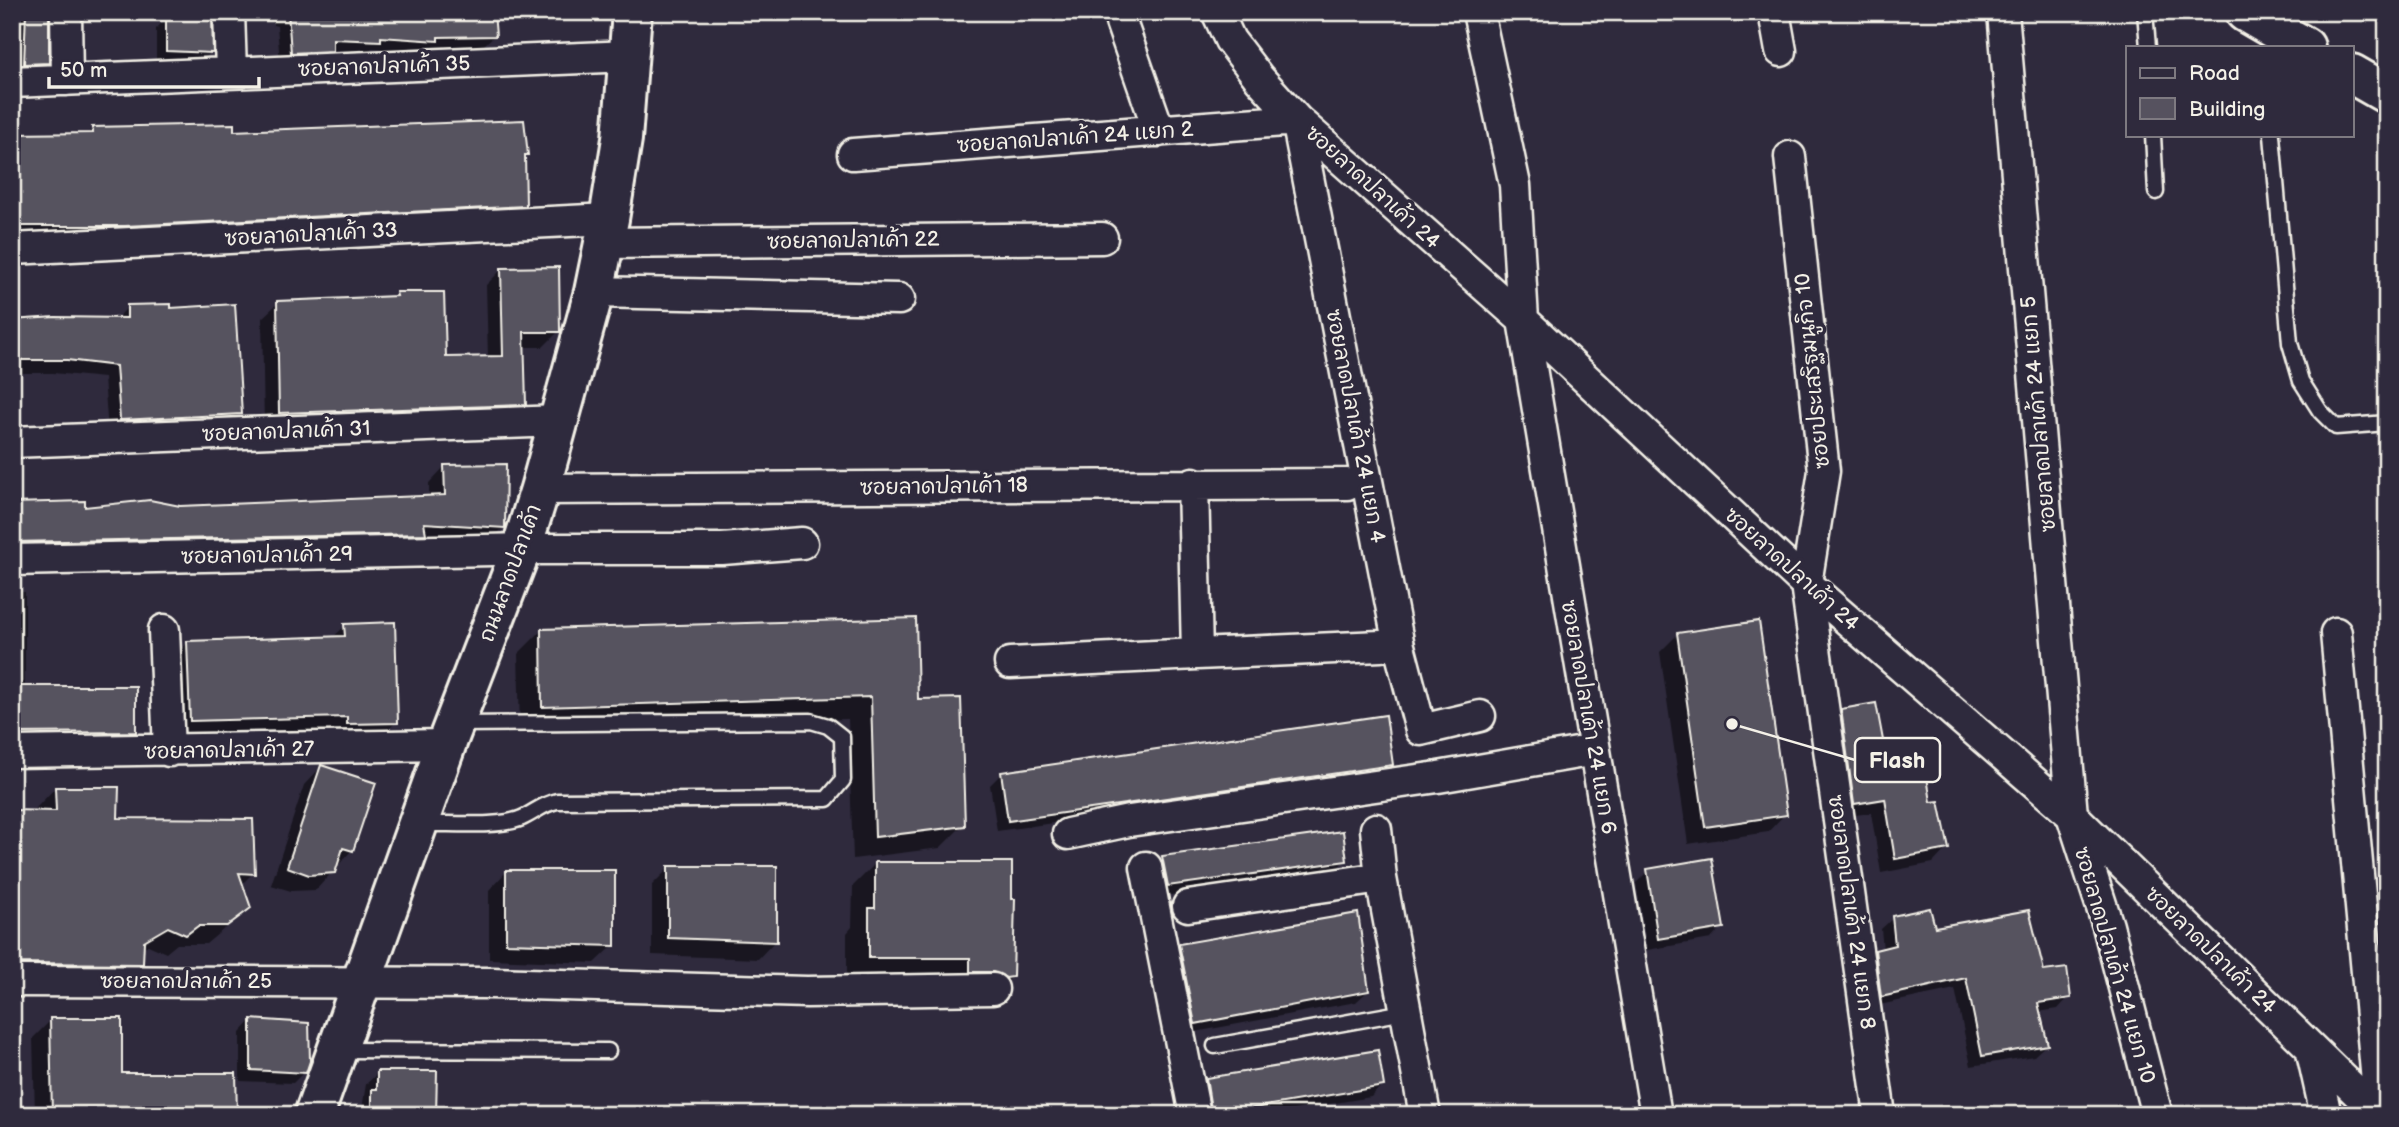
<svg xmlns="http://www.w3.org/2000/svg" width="2399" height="1127" font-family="'Balsamiq Sans','Playpen Sans Thai',sans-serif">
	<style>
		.shadow { fill: #0007 }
		.building { fill: #56525f; stroke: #f4f1e8; stroke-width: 2 }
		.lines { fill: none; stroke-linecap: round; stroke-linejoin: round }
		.lane-casing { stroke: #f4f1e8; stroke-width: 19 }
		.street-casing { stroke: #f4f1e8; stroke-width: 35 }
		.secondary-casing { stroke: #f4f1e8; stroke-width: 44 }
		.primary-casing { stroke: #f4f1e8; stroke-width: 44 }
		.lane { stroke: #2f2a3d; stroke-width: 14 }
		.street { stroke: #2f2a3d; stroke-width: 30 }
		.secondary { stroke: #2f2a3d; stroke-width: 38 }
		.primary { stroke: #2f2a3d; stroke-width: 38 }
		.labels { text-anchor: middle; stroke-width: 7; stroke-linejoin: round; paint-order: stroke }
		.street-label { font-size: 21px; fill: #f4f1e8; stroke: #2f2a3d }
		.leader { fill: none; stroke: #f4f1e8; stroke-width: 2.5 }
		.callout-dot { fill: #f4f1e8; stroke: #2f2a3d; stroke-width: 2.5 }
		.callout { fill: #2f2a3d; stroke: #f4f1e8; stroke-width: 2.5 }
		.callout-label { font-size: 23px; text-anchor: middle; font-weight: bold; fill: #f4f1e8 }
	</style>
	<rect width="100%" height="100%" fill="#2f2a3d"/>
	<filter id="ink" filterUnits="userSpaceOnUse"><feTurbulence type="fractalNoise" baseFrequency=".0143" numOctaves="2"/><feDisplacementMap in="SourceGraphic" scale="14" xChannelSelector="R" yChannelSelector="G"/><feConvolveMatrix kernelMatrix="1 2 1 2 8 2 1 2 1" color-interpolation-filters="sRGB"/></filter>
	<g filter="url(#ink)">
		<path class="shadow" d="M 12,12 L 47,12 L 47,62 L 36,74 L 12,75 Z
			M 273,12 L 493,12 L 495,35 L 483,46 L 429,48 L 425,52 L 372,48 L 368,52 L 331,50 L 319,62 L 280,63 L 277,26 L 273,25 Z
			M 167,17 L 211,52 L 200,64 L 156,62 L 156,29 Z
			M 93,129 L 233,132 L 526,154 L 523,157 L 524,205 L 508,221 L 12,242 L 12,136 L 86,135 Z
			M 501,270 L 558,332 L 543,347 L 523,347 L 525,404 L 510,419 L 264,427 L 262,318 L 278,303 L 393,298 L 397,294 L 444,359 L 488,358 L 486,285 Z
			M 128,307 L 240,413 L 227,426 L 108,432 L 104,378 L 53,373 L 12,373 L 12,322 L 115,320 Z
			M 445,466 L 503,528 L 487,544 L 12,556 L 12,504 L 83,509 L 429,497 L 429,483 Z
			M 12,592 L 25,592 L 25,688 L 134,731 L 119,746 L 12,747 Z
			M 345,626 L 396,722 L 373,745 L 167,743 L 165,665 L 188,642 L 332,638 Z
			M 541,631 L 917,701 L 963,825 L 940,848 L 853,859 L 848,719 L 520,729 L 518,654 Z
			M 1678,634 L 1785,814 L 1768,832 L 1688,844 L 1660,652 Z
			M 1842,711 L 1930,804 L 1947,848 L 1933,863 L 1881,873 L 1871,813 L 1840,817 L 1827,725 Z
			M 1391,764 L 1379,776 L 997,831 L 990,785 L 1002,773 Z
			M 321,767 L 352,850 L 316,890 L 291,891 L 271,885 L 304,785 Z
			M 55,788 L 116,820 L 253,873 L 241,885 L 249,908 L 206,944 L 177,944 L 166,953 L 148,945 L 142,948 L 142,963 L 122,983 L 12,982 L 12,812 L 36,813 L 36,808 Z
			M 1163,858 L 1345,860 L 1334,872 L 1156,897 L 1151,870 Z
			M 876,863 L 1010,901 L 1012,977 L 989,1000 L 847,980 L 847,933 L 852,927 L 853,886 Z
			M 669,868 L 775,941 L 758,959 L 652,955 L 652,885 Z
			M 1648,871 L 1722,927 L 1711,939 L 1647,950 L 1636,883 Z
			M 506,872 L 613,946 L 595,963 L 489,959 L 489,890 Z
			M 1893,918 L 1934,929 L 2042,973 L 2069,997 L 2058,1009 L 2038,1012 L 2046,1045 L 2034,1056 L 1971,1066 L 1955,989 L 1870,1007 L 1864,963 L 1875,951 L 1883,950 L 1881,929 Z
			M 1180,946 L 1368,991 L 1356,1002 L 1184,1034 L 1168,957 Z
			M 51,1020 L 120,1075 L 235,1115 L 35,1115 L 33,1038 Z
			M 251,1021 L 304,1072 L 293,1083 L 240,1081 L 240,1033 Z
			M 378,1073 L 434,1115 L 361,1115 L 366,1084 Z
			M 1206,1080 L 1382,1085 L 1371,1097 L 1264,1115 L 1199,1115 L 1195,1092 Z"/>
		<path class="building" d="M 26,12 L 49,12 L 49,63 L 24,64 Z
			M 288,12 L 494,12 L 496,36 L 438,37 L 438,41 L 381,37 L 381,41 L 333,39 L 333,51 L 291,53 Z
			M 166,16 L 212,16 L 213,53 L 166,51 Z
			M 524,120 L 528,155 L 525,155 L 526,206 L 125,226 L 12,226 L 12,134 L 93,133 L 92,127 L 234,124 L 234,131 Z
			M 559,267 L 560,332 L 524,332 L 526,405 L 279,413 L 277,301 L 397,296 L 396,292 L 444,292 L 446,357 L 503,356 L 501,268 Z
			M 171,304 L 171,308 L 235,304 L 242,414 L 120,420 L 116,366 L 67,360 L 12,360 L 12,320 L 55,317 L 127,318 L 127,305 Z
			M 506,464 L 505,528 L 424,523 L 426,534 L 12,542 L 12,503 L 85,501 L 85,507 L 150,500 L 180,506 L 445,495 L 444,465 Z
			M 916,618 L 918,699 L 961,698 L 965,826 L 875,837 L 871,697 L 542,707 L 541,629 Z
			M 1759,621 L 1787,815 L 1705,827 L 1677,633 Z
			M 395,622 L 398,723 L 347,724 L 347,717 L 190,721 L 187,641 L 345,636 L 344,624 Z
			M 12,686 L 136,686 L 136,732 L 12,733 Z
			M 1876,703 L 1885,751 L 1922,746 L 1931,802 L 1939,801 L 1949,849 L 1895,859 L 1885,799 L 1854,804 L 1841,709 Z
			M 1386,715 L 1393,765 L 1008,821 L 1001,772 Z
			M 321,765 L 376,783 L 353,851 L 343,848 L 335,873 L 309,875 L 287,867 Z
			M 55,787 L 119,787 L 118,818 L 253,819 L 255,874 L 239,873 L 251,908 L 227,926 L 198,926 L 186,935 L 168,927 L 144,941 L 143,964 L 12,963 L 12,810 L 56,811 Z
			M 1343,831 L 1347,861 L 1168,886 L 1162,856 Z
			M 1712,858 L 1724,928 L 1658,939 L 1647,869 Z
			M 875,862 L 1012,862 L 1012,899 L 1015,899 L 1013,977 L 1006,978 L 993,972 L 970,972 L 970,958 L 869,958 L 869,908 L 875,908 Z
			M 668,866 L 777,866 L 777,942 L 668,938 Z
			M 506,870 L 615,870 L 615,946 L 506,943 Z
			M 1930,908 L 1935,927 L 2029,910 L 2044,971 L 2067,968 L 2071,998 L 2038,1003 L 2048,1045 L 1982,1056 L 1966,978 L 1881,997 L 1875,950 L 1895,945 L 1892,916 Z
			M 1358,913 L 1369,991 L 1195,1024 L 1179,944 Z
			M 50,1018 L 122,1018 L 122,1073 L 236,1073 L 237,1115 L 52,1115 Z
			M 251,1019 L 309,1023 L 310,1061 L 306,1073 L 251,1070 Z
			M 1378,1050 L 1384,1086 L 1212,1115 L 1206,1078 Z
			M 377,1071 L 437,1071 L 436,1115 L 372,1114 L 372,1089 L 377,1089 Z"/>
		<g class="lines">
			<g class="lane-casing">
				<path id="lane" d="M 2145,12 L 2148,47
					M 2153,135 L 2156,192
					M 2272,135 L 2290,343 L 2301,381 L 2320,411 L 2336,427 L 2387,423
					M 422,824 C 448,823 499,828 522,818 C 535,812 543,804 557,801 L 827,799 L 843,780 L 842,737 L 828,726 L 811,721 L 456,724
					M 1215,1046 L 1405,1012
					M 340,1050 L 608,1051"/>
			</g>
			<g class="street-casing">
				<path id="street" d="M 66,12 L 67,80
					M 229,12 L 231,72
					M 1217,12 L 1230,40 L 1259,78 L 1297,120 L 1523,320 L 1806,584 L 2072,815 L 2380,1115
					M 1478,12 L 1515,185 L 1523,320 L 1656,1115
					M 1774,12 L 1781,51
					M 2003,12 L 2072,815 L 2108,926 L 2157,1115
					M 1121,22 L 1159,131
					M 12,82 L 630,56
					M 853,154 L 1297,120 L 1399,646 L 1421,730 L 1480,716
					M 1790,157 L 1824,471 L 1806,584 L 1880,1115
					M 604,243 L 1102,238
					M 12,249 L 609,219
					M 594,292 L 899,299
					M 12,442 L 559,421
					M 540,489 L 1347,484
					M 12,560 L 536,549 L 722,549 L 802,543
					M 164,630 L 169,751
					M 2336,633 L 2380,1115
					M 1197,654 L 1381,646
					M 1010,663 L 1197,654 L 1193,483
					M 12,752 L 446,745
					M 1376,829 L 1381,878 L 1425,1115
					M 1068,834 L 1129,821 L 1438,777 L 1595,750
					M 1146,867 L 1195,1115
					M 1188,906 L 1381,878
					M 12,981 L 490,983 L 807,992 L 993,989
					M 2311,1048 L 2326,1115"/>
			</g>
			<g class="secondary-casing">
				<path id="secondary" d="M 314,1115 L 446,745 L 521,550 L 540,489 L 594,292 L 609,219 L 622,139 L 632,12"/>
			</g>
			<g class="primary-casing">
				<path id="primary" d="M 2245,12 L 2305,47
					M 2352,74 L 2387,94"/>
			</g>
			<use href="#lane" class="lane"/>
			<use href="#street" class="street"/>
			<use href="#secondary" class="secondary"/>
			<use href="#primary" class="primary"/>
		</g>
	</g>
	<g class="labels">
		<g class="street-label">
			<text transform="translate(384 66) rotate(-2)" y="7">ซอยลาดปลาเค้า 35</text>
			<text transform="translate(1075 137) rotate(-4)" y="7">ซอยลาดปลาเค้า 24 แยก 2</text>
			<text transform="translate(1373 187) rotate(42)" y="7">ซอยลาดปลาเค้า 24</text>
			<text transform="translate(311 234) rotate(-3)" y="7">ซอยลาดปลาเค้า 33</text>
			<text transform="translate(853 240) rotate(-1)" y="7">ซอยลาดปลาเค้า 22</text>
			<text transform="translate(1812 371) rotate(-96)" y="7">ซอยประเสริฐมนูกิจ 10</text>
			<text transform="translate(2038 414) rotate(-95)" y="7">ซอยลาดปลาเค้า 24 แยก 5</text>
			<text transform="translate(1356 426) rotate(79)" y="7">ซอยลาดปลาเค้า 24 แยก 4</text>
			<text transform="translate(286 431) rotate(-2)" y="7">ซอยลาดปลาเค้า 31</text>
			<text transform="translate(944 486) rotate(-1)" y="7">ซอยลาดปลาเค้า 18</text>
			<text transform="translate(267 555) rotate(-1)" y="7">ซอยลาดปลาเค้า 29</text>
			<text transform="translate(1792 569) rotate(42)" y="7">ซอยลาดปลาเค้า 24</text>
			<text transform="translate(510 573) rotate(-70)" y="7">ถนนลาดปลาเค้า</text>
			<text transform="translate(1589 717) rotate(80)" y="7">ซอยลาดปลาเค้า 24 แยก 6</text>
			<text transform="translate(229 750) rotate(-1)" y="7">ซอยลาดปลาเค้า 27</text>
			<text transform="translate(1852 912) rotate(82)" y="7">ซอยลาดปลาเค้า 24 แยก 8</text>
			<text transform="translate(2211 950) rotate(44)" y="7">ซอยลาดปลาเค้า 24</text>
			<text transform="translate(2115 965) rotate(74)" y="7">ซอยลาดปลาเค้า 24 แยก 10</text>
			<text x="186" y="988">ซอยลาดปลาเค้า 25</text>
		</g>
	</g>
	<path class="leader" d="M1732 724L1855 760"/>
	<circle class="callout-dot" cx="1732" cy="724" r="7"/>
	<rect class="callout" x="1855" y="738" width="85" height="44" rx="7"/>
	<g class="callout-label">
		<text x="1897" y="768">Flash</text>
	</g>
	<rect width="2399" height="1127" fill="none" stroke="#2f2a3d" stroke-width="42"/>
	<rect x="21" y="21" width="2357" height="1085" fill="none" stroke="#f4f1e8" stroke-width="2.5" filter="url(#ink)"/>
	<rect x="2126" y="46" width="228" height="91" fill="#2f2a3d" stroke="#7e7a81" stroke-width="2"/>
	<rect x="2140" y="68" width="35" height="10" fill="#2f2a3d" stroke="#7e7a81" stroke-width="2"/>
	<text x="2189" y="80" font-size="21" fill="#f4f1e8">Road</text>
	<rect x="2140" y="98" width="35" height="21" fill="#56525f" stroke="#7e7a81" stroke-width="2"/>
	<text x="2189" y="116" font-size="21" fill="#f4f1e8">Building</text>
	<path d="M49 77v10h210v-10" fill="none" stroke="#f4f1e8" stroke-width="3.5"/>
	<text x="60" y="77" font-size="21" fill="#f4f1e8" stroke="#2f2a3d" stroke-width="5" paint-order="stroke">50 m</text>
</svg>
